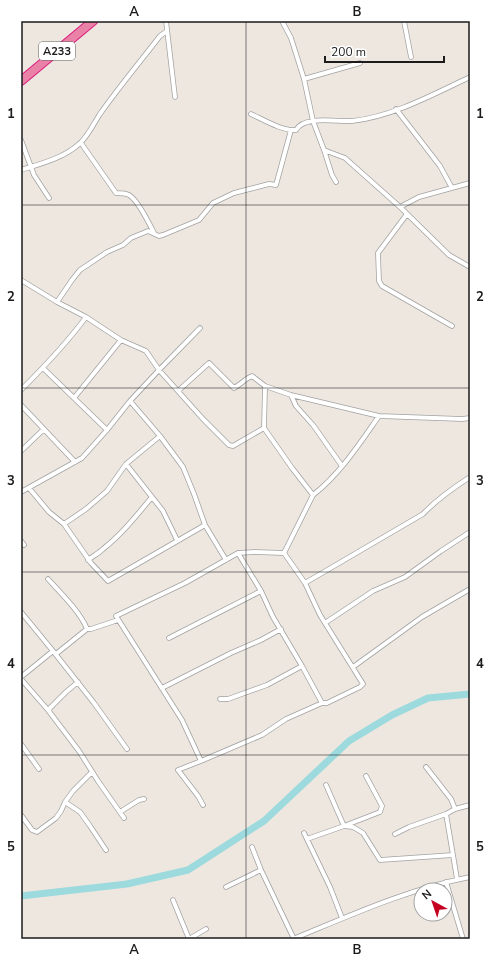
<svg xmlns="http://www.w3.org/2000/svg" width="491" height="960" font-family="'Nunito Sans',sans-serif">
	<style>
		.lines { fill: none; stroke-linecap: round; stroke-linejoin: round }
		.river { stroke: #9ddade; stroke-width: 7 }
		.street-casing { stroke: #a2a2a2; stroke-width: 5.5 }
		.highway-casing { stroke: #dd1b7d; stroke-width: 10 }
		.street { stroke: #fff; stroke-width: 4 }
		.highway { stroke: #ea82a7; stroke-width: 8 }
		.grid { fill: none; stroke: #1b1b1b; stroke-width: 1; stroke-opacity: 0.55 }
		.labels { text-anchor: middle; stroke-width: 3; stroke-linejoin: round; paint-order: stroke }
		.shield { fill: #fff; stroke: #5f5f5f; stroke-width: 1 }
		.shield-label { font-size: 11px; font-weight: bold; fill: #1b1b1b }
		.neatline { fill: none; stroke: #1b1b1b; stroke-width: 1.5 }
		.grid-label { font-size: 13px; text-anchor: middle; font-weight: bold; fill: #1b1b1b }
	</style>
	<rect width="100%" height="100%" fill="#ede7e0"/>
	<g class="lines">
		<path class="river" d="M 21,896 L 127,884 L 188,870 L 264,821 L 349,741 L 392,715 L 428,698 L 470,694"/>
		<g class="street-casing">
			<path id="street" d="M 166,21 L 175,97
				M 282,21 L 291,38 L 304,79 L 313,121 L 324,150 L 345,158 L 400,207 L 449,255 L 470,267
				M 404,21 L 411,57
				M 304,79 L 360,63
				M 396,109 L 440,166 L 452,188
				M 251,114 C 264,120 282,131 296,130 C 305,115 337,122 352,121 C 392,117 434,94 470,77
				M 21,140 L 34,175 L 49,198
				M 81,143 L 116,193 C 120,193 125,193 129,195 C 138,200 149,223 154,233
				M 324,150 L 332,175 L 336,182
				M 21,170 C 40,164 64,158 79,144 C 87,138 94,123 100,114 C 119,87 140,62 160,36 L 167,31
				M 400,207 L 419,197 L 470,183
				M 407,214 L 378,253 L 379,281 L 382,286 L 452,326
				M 21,280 L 57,302 L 86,317 L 121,340 L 146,351 L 159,370 L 203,419 L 229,445 L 233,446 L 264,428
				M 57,302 L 72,280 L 80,270 L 107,252 L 123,245 L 131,238 L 148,231 L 159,236 L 163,235 L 199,220 L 213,203 L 234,193 L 269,184 L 276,185 L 291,130
				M 43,368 L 107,430
				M 21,390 C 44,367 67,343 86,317
				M 178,391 L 209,363 L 234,388 C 241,384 245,379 252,376 L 265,386
				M 291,395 L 296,406 L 313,425 L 342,466
				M 74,398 L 121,340
				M 130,401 L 160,436 L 183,467 L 194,494 L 205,525 L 226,560
				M 21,405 L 75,462
				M 21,451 L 44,429
				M 126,464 L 163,511 L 177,540
				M 29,488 L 49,512 L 64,524 L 91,563 L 108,581 L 205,525
				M 21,492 L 82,458 L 107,430 L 130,401 L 159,370 L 200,328
				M 313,495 L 292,468 L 264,428 L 265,386 L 291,395 L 379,416 L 462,419 L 470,418
				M 64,524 L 86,509 L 107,491 L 126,464 L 160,436
				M 21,541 L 24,545
				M 238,553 L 261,591 L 273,617 L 302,666 L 322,703
				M 284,553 L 313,495 C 340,474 360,443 379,416
				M 88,560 C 93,556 99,553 103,549 C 122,534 137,515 152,497
				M 48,579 C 60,592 81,613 87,629
				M 305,583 L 423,514 C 437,499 453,488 470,477
				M 21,612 L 53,651 L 21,677
				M 325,623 L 373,591 L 405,577 L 441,551 L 470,532
				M 169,638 L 261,591
				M 53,651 L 94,703 L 127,749
				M 56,654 L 87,629 L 91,629 L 118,620
				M 353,667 L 422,617 L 470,589
				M 21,679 L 48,710 L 79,751 L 98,781 L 124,818
				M 162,688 L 231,653 L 261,640 L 281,629
				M 220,699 L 228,699 L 267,685 L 302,666
				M 48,710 L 66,692 L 78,682
				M 21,744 L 39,769
				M 201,761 L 182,720 L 116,616 L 185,583 L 238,553 L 255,552 L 284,553
				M 426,767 L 451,799 L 455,809
				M 326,785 L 344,826 L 353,827 L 363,833 L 380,860 L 453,855 L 457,879
				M 65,802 L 80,812 L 90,826 L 106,850
				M 203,805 L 198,796 L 178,770 L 201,761 L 262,735 L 286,719 L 322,703 L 327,703 L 360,687 L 363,684 L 320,615 L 305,583 L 284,553
				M 120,812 L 139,800 L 144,799
				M 21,815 L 32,830 L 37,832 L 56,818 L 61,811 L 65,802 L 73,791 L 92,772
				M 304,833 L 330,887 L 342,918
				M 395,834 L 409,827 L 446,814
				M 307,839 L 344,826 L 380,812 L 382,806 L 366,776
				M 252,847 L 261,870 L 294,939
				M 453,855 L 446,814 L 455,809 L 470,805
				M 446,882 L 463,939
				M 226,887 L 261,870
				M 173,900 L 189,939
				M 189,939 L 206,929
				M 293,939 C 351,915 408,889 470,877"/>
		</g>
		<g class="highway-casing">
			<path id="highway" d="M 21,81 L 93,21"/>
		</g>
		<use href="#street" class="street"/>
		<use href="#highway" class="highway"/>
	</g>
	<path class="grid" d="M 246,21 L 246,939M 21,205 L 470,205M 21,388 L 470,388M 21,572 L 470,572M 21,755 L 470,755"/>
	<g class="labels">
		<rect class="shield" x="39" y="42" width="36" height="18" rx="3"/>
		<g class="shield-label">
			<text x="57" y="55">A233</text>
		</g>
	</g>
	<rect width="491" height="960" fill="none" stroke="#ffffff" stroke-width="44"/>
	<g transform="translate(433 902) rotate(320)"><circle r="19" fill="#ffffff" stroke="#a4a4a4"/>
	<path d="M0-3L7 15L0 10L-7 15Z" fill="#c60021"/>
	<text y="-6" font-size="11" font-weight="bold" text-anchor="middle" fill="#1b1b1b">N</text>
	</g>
	<path d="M325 56v6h119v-6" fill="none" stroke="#1b1b1b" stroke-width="2"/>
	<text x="331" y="56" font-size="12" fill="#1b1b1b" stroke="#ffffff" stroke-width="3" paint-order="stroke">200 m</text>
	<rect x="22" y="22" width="447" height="916" class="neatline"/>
	<g class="grid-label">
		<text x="134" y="16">A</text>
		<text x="357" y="16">B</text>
		<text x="11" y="118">1</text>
		<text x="480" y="118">1</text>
		<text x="11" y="301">2</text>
		<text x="480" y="301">2</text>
		<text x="11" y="485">3</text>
		<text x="480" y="485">3</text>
		<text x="11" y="668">4</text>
		<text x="480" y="668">4</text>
		<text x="11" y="851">5</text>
		<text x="480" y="851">5</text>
		<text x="134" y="954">A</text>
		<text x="357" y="954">B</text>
	</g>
</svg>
